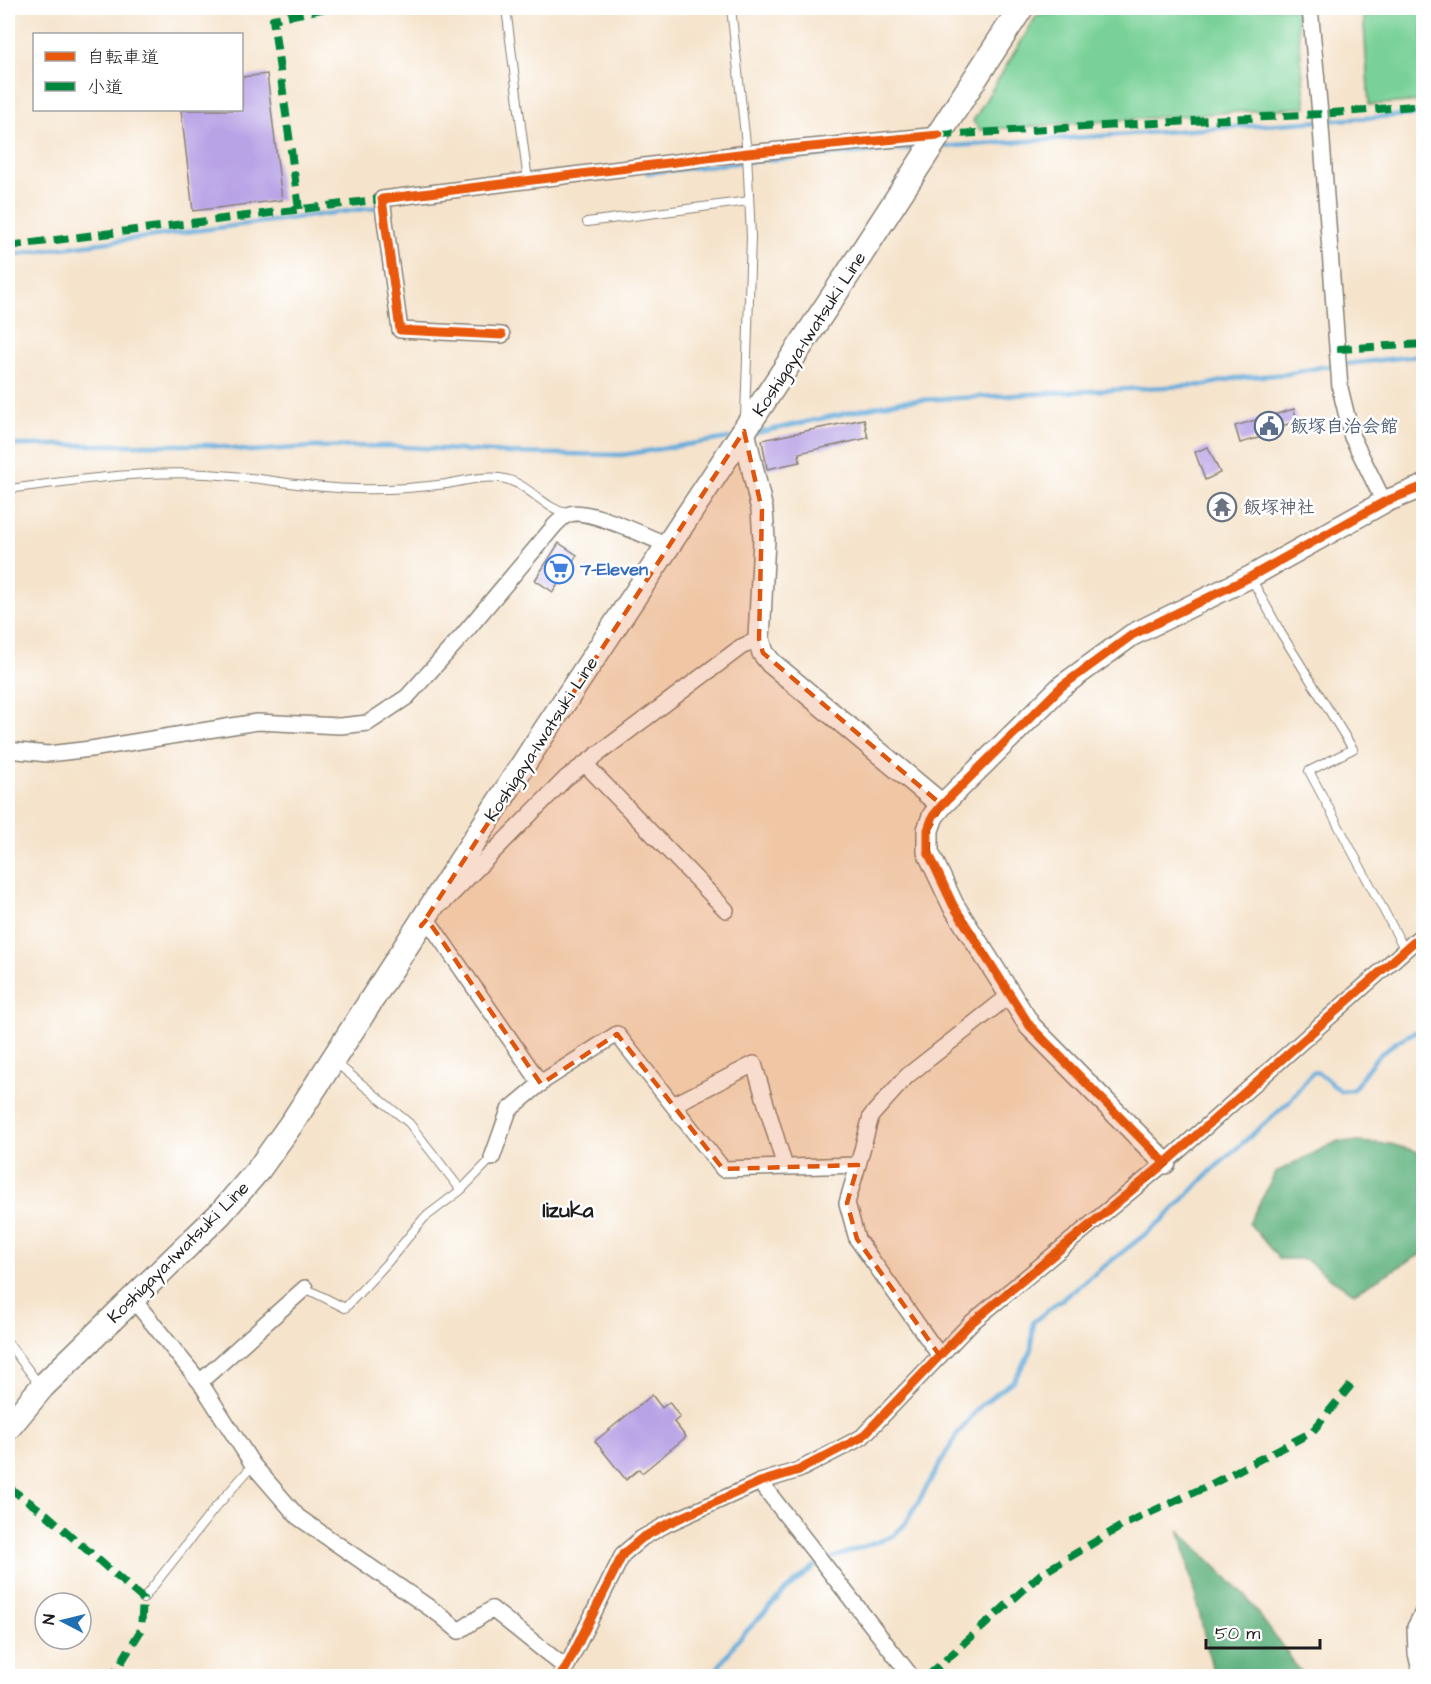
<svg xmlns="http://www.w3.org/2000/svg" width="1431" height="1684" font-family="'Architects Daughter','Klee One',sans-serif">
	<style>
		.green { fill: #79d197; stroke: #4a765a; stroke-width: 1.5 }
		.forest { fill: #62b380; stroke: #3f684e; stroke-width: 1.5 }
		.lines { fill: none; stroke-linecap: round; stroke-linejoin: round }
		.stream { stroke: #63abda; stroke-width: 4.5 }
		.building { fill: #b8a3e6 }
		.lane-casing { stroke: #888074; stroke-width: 10 }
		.street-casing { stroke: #888074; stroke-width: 18 }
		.secondary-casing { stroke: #888074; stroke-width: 24 }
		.primary-casing { stroke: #888074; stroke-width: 27 }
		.lane { stroke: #fff; stroke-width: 8 }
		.street { stroke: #fff; stroke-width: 15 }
		.secondary { stroke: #fff; stroke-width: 21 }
		.primary { stroke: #fff; stroke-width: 24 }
		.quiet { stroke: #00873e; stroke-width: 8; stroke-dasharray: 15 8; stroke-linecap: butt }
		.cycleway-casing { stroke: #fff; stroke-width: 13 }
		.cycleway { stroke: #e8590c; stroke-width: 9 }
		.marked { fill: #de560d; fill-opacity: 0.2; stroke: #de560d; stroke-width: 4.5; stroke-dasharray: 12 8; stroke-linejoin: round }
		.labels { text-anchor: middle; stroke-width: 5; stroke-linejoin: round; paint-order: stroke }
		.street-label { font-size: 18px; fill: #1c1c1c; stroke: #fff }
		.service-label { font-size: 18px; font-weight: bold; fill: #4e5e75; stroke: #fff; text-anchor: start }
		.worship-label { font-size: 18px; font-weight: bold; fill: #5b616d; stroke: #fff; text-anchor: start }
		.shop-label { font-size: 18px; font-weight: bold; fill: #366cbe; stroke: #fff; text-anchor: start }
		.quarter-label { font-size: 21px; font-weight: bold; fill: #1c1c1c; stroke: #fff }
	</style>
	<rect width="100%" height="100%" fill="#fff"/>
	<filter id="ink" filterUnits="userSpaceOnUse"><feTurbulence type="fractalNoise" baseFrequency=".0167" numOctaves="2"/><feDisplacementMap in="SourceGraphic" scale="12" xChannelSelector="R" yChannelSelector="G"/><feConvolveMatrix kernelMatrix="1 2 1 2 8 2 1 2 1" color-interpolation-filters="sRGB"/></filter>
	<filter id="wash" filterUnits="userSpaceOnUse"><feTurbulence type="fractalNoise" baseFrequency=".008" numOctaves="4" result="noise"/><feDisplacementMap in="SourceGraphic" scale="24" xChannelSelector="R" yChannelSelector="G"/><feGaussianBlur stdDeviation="1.35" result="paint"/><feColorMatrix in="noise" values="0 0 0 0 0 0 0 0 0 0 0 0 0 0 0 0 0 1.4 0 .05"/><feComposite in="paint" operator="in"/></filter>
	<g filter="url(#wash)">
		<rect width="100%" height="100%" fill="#f5e3cb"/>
		<path class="green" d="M 1120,8 L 1296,8 L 1306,107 L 980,130 L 973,121 L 1037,15 Z
			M 1363,8 L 1423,8 L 1423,101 L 1369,105 Z"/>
		<path class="forest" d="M 1338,1141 L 1390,1144 L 1423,1153 L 1423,1253 L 1354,1293 L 1328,1277 L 1305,1259 L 1279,1259 L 1249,1223 L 1276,1172 Z
			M 1180,1531 L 1246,1597 L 1304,1676 L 1214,1676 Z"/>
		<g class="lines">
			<path class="stream" d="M 940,147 L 1424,114
				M 647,173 L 753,161 L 919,148
				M 8,255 L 380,207
				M 752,434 L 901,401 L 1205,385 L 1236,378 L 1287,374 L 1321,367 L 1424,355
				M 8,445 L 211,445 L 250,451 L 314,447 L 389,446 L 508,453 L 622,455 L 729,438
				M 832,1558 L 893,1536 L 906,1523 L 958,1433 L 980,1406 L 1014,1380 L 1031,1352 L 1033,1322 L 1162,1221 L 1211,1171 L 1288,1103 L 1313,1072 L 1319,1073 L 1340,1091 L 1352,1090 C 1359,1083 1363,1074 1369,1067 C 1383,1048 1403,1037 1424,1028
				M 712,1676 L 737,1641 L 785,1591 L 815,1566"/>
		</g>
		<g id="blocks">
			<path class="building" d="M 267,74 L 282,200 L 193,211 L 181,110 L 242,110 L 242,77 Z
				M 1294,409 L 1297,421 L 1279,427 L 1280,432 L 1240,443 L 1235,426 Z
				M 864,419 L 868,438 L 799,453 L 800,462 L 767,469 L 762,440 Z
				M 1208,447 L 1220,473 L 1205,480 L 1195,452 Z
				M 559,543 L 577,555 L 553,592 L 535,580 Z
				M 652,1395 L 662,1408 L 669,1402 L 680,1417 L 674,1422 L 686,1437 L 642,1473 L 639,1469 L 626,1480 L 595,1441 Z"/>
		</g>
	</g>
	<g filter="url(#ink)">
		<use href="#blocks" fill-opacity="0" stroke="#888074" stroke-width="1.5"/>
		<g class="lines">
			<g class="lane-casing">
				<path id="lane" d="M 506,8 L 528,181
					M 731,8 L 747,153 L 751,237 L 745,418
					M 587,222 L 749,201
					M 8,489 C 73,481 140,470 206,474 C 256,476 305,488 355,489 C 385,490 416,488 446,484 C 464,481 481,476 500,478 C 527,481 541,507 566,513
					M 1251,578 L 1281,633 L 1353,749 L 1309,771 L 1405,950
					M 335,1062 L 409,1123 L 461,1190
					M 305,1288 L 345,1308 L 387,1263 L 424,1218 L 461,1190 L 492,1158
					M 8,1343 L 39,1384
					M 143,1599 L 215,1508 L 253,1465"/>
			</g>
			<g class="street-casing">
				<path id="street" d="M 1310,8 L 1320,114 L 1340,388 L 1352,437 L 1384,502
					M 502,335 L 400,330 L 382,199 L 747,153 L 939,135
					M 8,750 L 48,754 L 91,749 L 257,722 L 340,726 L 368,723 L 407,697 L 462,636 L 555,525 C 559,521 565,515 570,514 C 589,508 647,537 668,545
					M 585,764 L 726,910
					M 443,903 L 566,778 L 741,647 L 759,639
					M 427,919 L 541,1084
					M 673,1105 L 754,1064 L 785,1167
					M 492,1158 L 509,1110 L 545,1080 L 617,1034 L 723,1169 L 858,1165 L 871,1116 L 907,1076 L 1010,995
					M 858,1165 L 847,1203 L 857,1239 L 940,1356
					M 132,1298 L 200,1382 L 253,1465 L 298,1517 L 440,1615 L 459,1631 L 492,1609 L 566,1668
					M 200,1382 L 305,1288
					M 760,1482 L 911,1676
					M 560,1676 L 566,1668 L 623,1554 L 642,1538 L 667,1524 L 760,1482 L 799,1470 L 862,1437 L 971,1323 L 1165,1163 L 1424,933
					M 1421,1676 L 1416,1653 L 1415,1627 L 1424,1610"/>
			</g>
			<g class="secondary-casing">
				<path id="secondary" d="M 744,431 L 762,510 L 764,539 L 759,639 L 763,653 L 771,663 L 942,805
					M 1165,1163 L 1030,1026 L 953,905 L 928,852 L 928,830 L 933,816 L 942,805 L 1062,686 L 1132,635 L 1250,577 L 1384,502 L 1424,486"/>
			</g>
			<g class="primary-casing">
				<path id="primary" d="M 8,1428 L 42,1387 L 220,1214 L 259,1169 L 294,1120 L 537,743 L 848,274 L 1021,8"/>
			</g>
			<use href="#lane" class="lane"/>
			<use href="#street" class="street"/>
			<use href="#secondary" class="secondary"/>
			<use href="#primary" class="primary"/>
			<path class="quiet" d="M 939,135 L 1320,114 L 1424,105
				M 299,209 L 273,19 L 327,8
				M 8,246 L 382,199
				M 1337,349 L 1424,344
				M 8,1487 L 46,1514 L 143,1599 L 141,1630 L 113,1676
				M 928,1676 L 1041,1574 L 1125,1524 L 1210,1485 L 1312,1432 L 1351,1385"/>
			<g class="cycleway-casing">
				<path id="cycleway" d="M 502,335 L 400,330 L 382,199 L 747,153 L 939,135
					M 1165,1163 L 1030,1026 L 953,905 L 928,852 L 928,830 L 933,816 L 942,805 L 1062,686 L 1132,635 L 1250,577 L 1384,502 L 1424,486
					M 560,1676 L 566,1668 L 623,1554 L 642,1538 L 667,1524 L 760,1482 L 799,1470 L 862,1437 L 971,1323 L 1165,1163 L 1424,933"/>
			</g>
			<use href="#cycleway" class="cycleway"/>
		</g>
	</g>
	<path class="marked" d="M 744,431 L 762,510 L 759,639 L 763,653 L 942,805 L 928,830 L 928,852 L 953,905 L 1030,1026 L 1165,1163 L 971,1323 L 940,1356 L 857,1239 L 847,1203 L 858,1165 L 723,1169 L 617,1034 L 541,1084 L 427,919 L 421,926 Z"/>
	<defs>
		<g id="civic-ring" transform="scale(1.5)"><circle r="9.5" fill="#fff" stroke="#5c6f8a" stroke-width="1.5"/><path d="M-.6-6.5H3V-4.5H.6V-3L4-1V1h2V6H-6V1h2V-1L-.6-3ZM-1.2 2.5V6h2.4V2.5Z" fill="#5c6f8a"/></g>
		<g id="temple-ring" transform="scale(1.5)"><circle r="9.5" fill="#fff" stroke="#6b7280" stroke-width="1.5"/><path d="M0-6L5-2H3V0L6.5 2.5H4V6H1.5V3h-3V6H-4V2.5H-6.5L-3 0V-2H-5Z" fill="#6b7280"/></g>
		<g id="supermarket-ring" transform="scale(1.5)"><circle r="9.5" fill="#fff" stroke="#3f7fe0" stroke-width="1.5"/><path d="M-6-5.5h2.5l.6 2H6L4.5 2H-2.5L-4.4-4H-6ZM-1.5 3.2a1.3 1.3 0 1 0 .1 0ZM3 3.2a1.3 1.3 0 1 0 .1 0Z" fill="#3f7fe0"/></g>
	</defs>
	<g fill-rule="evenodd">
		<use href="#civic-ring" x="1269" y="426"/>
		<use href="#temple-ring" x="1222" y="507"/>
		<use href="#supermarket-ring" x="559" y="569"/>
	</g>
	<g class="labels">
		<g class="street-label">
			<text transform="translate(809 334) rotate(-57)" y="6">Koshigaya-Iwatsuki Line</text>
			<text transform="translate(541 739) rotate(-57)" y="6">Koshigaya-Iwatsuki Line</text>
			<text transform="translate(178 1252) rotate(-45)" y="6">Koshigaya-Iwatsuki Line</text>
		</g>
		<g class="service-label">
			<text x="1290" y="432">飯塚自治会館</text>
		</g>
		<g class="worship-label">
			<text x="1243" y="513">飯塚神社</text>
		</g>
		<g class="shop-label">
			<text x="580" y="575">7-Eleven</text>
		</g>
		<g class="quarter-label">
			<text x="568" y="1217">Iizuka</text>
		</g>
	</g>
	<rect width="1431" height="1684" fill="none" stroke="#fff" stroke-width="30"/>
	<rect x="33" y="33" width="210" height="78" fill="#ffffff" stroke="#a4a4a4" stroke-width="1.5"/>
	<rect x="45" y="52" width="30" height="9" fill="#e8590c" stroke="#a4a4a4" stroke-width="1.5"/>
	<text x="87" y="63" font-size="18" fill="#1c1c1c">自転車道</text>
	<rect x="45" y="82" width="30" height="9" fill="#00873e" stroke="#a4a4a4" stroke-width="1.5"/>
	<text x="87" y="93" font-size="18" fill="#1c1c1c">小道</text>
	<g transform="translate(63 1621) rotate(277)"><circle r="28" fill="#ffffff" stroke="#a4a4a4" stroke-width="1.5"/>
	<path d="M0-4.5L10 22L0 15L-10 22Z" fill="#1f6fb2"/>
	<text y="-9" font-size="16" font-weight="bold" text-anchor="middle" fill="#1c1c1c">N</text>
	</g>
	<path d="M1206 1639v9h114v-9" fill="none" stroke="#1c1c1c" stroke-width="3"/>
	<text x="1215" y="1639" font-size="18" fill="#1c1c1c" stroke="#ffffff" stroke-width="4.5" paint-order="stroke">50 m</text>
</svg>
